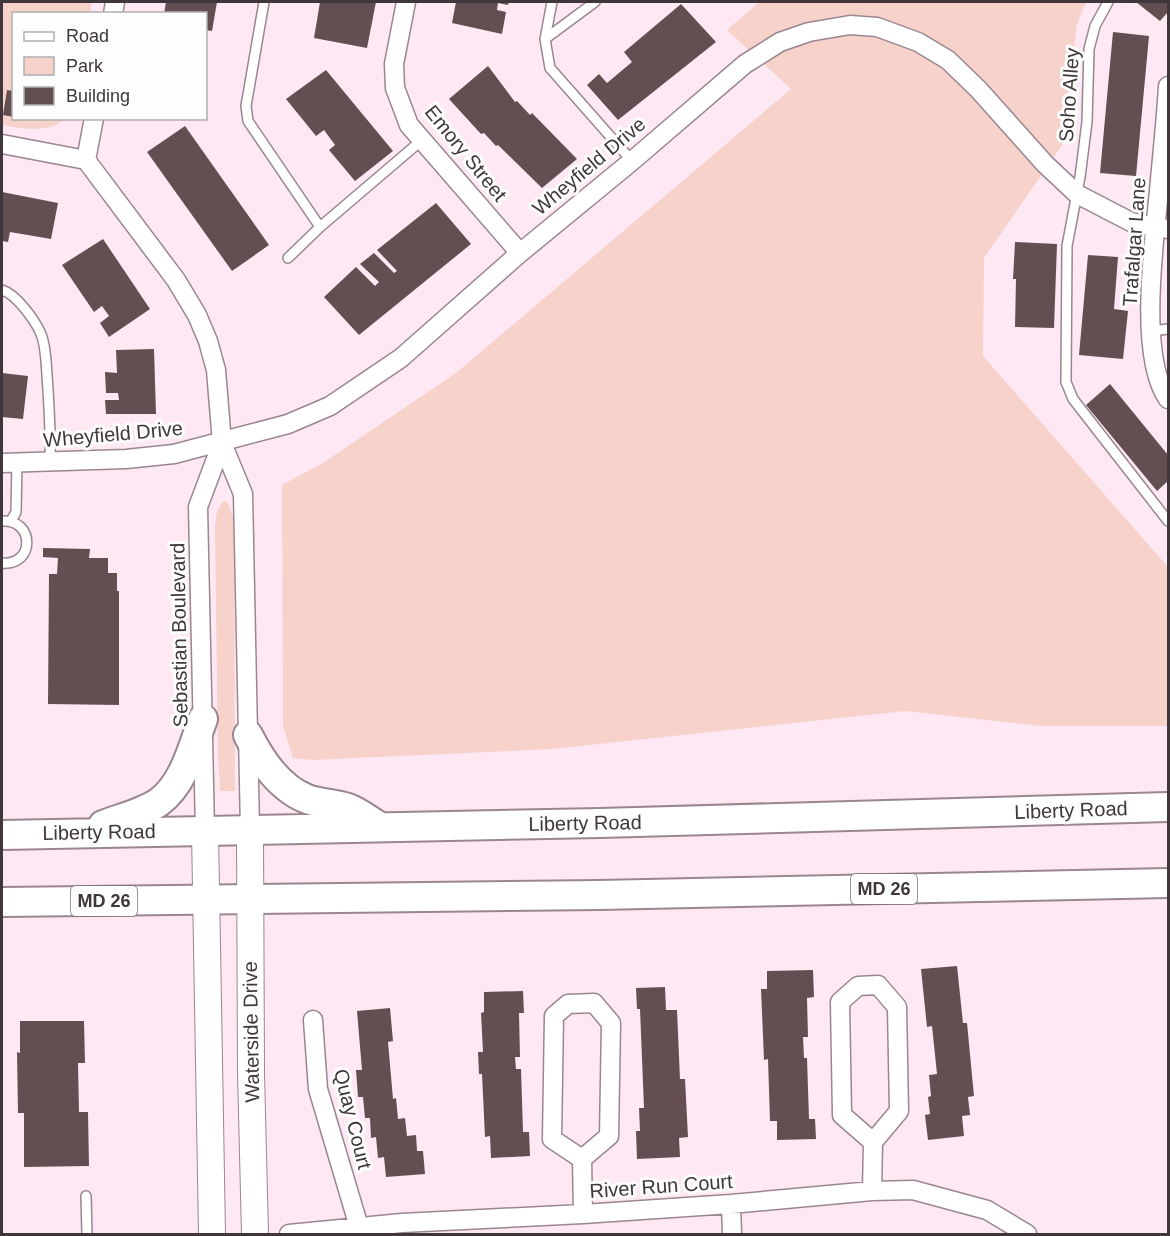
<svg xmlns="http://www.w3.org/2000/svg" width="1170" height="1236" font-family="Helvetica,sans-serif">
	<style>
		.green { fill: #f7d2cb }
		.building { fill: #634f52 }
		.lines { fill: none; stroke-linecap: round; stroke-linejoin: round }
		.lane-casing { stroke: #9a8690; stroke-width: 12 }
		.street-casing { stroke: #9a8690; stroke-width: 21 }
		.secondary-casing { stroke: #9a8690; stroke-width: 28 }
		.primary-casing { stroke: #9a8690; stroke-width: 32 }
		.lane { stroke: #fff; stroke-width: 9 }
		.street { stroke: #fff; stroke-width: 18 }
		.secondary { stroke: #fff; stroke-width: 26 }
		.primary { stroke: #fff; stroke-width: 28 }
		.labels { text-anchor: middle; stroke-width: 6; stroke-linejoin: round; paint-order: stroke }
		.shield { fill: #fdfdfd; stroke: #787275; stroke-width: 1.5 }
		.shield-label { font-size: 18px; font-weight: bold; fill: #3f373b }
		.street-label { font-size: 20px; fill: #3f373b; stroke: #fdfdfd }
	</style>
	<rect width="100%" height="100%" fill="#fee8f3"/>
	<path class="green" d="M 2,2 L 92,2 L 90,13 L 14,14 L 14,118 L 64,119 C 50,134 19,128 2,125 Z
		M 759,2 L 1086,2 L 1077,24 L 1062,145 L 984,258 L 983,356 L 1168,567 L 1168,726 L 1041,726 L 905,711 L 552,749 L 312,760 L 293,758 L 283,726 L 282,485 L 323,463 L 456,373 L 791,89 L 727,30 Z
		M 226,501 C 233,511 234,519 234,530 L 235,791 L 220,791 L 218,759 L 215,526 L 217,512 L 222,502 Z"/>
	<path class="building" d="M 166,2 L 217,2 L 212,31 L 206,30 L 206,14 L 164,14 Z
		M 320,2 L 376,2 L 367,48 L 314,38 Z
		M 456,2 L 509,2 L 508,5 L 498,3 L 497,10 L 506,12 L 502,34 L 452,23 Z
		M 1136,2 L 1168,2 L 1168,12 L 1160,21 Z
		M 681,4 L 716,42 L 618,120 L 587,85 L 599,74 L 607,83 L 632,62 L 624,52 Z
		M 1113,32 L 1149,36 L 1136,176 L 1100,173 Z
		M 488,66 L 515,102 L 517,101 L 530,115 L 532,113 L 577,159 L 542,188 L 498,145 L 496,146 L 484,133 L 481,134 L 449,99 Z
		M 326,70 L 393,151 L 355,181 L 329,150 L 335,145 L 324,130 L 316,136 L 286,99 Z
		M 7,90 L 14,91 L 14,117 L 3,115 Z
		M 185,126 L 269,245 L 232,271 L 147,152 Z
		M 2,192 L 58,203 L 51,239 L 10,232 L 8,242 L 2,241 Z
		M 436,203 L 471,244 L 359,335 L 324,297 L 356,267 L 375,286 L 379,282 L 360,264 L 374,253 L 394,273 L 397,271 L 377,250 Z
		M 103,239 L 150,309 L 109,337 L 100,323 L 109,316 L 102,306 L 94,312 L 62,265 Z
		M 1015,242 L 1057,244 L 1054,328 L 1015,327 L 1016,279 L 1013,279 Z
		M 1088,255 L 1118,257 L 1114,309 L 1128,311 L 1123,359 L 1079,355 Z
		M 154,349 L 156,414 L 106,414 L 105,400 L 119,400 L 118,393 L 106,393 L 105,372 L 117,373 L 116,350 Z
		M 2,373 L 28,376 L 23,419 L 2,417 Z
		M 1110,384 L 1168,455 L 1168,481 L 1157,491 L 1086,405 Z
		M 43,548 L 90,549 L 89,558 L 108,558 L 108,573 L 117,573 L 117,591 L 119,591 L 119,705 L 48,704 L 49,574 L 57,574 L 58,558 L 43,557 Z
		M 957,966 L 963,1023 L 967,1023 L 974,1096 L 968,1097 L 970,1115 L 962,1116 L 964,1136 L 928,1140 L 925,1115 L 930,1114 L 928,1097 L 931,1096 L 929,1075 L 937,1074 L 932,1026 L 927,1027 L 921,969 Z
		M 813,970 L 814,997 L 807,998 L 808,1037 L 803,1037 L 804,1058 L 807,1058 L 809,1119 L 815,1119 L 816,1139 L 777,1140 L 777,1121 L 770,1121 L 768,1059 L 764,1060 L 761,989 L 767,989 L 767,971 Z
		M 665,987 L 666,1010 L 677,1010 L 680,1079 L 685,1079 L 688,1137 L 679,1138 L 680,1157 L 637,1159 L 636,1131 L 640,1131 L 639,1108 L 644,1108 L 640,1009 L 637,1009 L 636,988 Z
		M 523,991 L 524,1013 L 519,1013 L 520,1057 L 515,1057 L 516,1069 L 521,1069 L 523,1132 L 529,1132 L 530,1156 L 491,1158 L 490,1136 L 485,1137 L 482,1074 L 479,1074 L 478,1052 L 483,1052 L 481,1013 L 484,1012 L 484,992 Z
		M 390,1008 L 393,1041 L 388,1042 L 393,1099 L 396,1098 L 398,1119 L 405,1118 L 407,1136 L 416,1135 L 417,1151 L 423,1151 L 425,1174 L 386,1177 L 384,1157 L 378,1158 L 376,1137 L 371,1138 L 370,1118 L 365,1118 L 363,1097 L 358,1097 L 356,1070 L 362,1070 L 357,1011 Z
		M 20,1021 L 84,1021 L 85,1063 L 78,1063 L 79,1112 L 88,1112 L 89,1166 L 24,1167 L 24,1113 L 18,1113 L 17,1052 L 20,1053 Z"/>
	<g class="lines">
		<g class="lane-casing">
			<path id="lane" d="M 264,2 L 246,106 L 248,121 L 320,227 L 422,140
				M 552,2 L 545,39 L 550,68 L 632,161
				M 1108,2 L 1095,26 L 1089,49 L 1087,122 L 1080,177 L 1067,246 L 1066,382 L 1073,399 L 1168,521
				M 545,39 L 595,2
				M 288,258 L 320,227
				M 2,290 C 16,294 35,320 41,334 C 46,346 46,362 47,375 C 49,404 51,433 50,462
				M 1152,331 L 1168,329
				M 2,521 C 35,519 35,566 2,563
				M 11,521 L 16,512 L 17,463
				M 86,1196 L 87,1234"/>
		</g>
		<g class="street-casing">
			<path id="street" d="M 406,2 L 394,64 L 395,88 L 409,125 L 520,253
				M 113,14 L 115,2
				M 1168,86 C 1166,121 1162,156 1159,191 C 1154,242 1138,357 1168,399
				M 2,144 L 86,160
				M 86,160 L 176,280 L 197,315 L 208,341 L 216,370 L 222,443 L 243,494 L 250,830
				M 86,160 L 94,118
				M 2,463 L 126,459 L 174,454 L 288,424 L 330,406 L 401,358 L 520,253 L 632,161 L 745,64 L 780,42 L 809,32 L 850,25 L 877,27 L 918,42 L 948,60 L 978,89 L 1045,164 L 1077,194 L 1131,222 L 1168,229
				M 205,831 L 198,507 L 222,443
				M 313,1020 L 318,1089 L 359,1227 L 360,1234
				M 582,1159 L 552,1139 L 554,1016 L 568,1004 L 594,1003 L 611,1023 L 609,1136 L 582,1159 L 583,1214
				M 872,1191 L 873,1142 L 899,1111 L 897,1007 L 878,985 L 858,986 L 840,1002 L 842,1115 L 873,1142
				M 731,1204 L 732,1234
				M 289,1234 L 402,1223 L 583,1214 L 731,1204 L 872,1191 L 913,1190 L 987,1210 L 1027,1234"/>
		</g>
		<g class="secondary-casing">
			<path id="secondary" d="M 250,830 L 251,1073 L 255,1234
				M 205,831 L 212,1234"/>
		</g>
		<g class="primary-casing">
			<path id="primary" d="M 248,735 C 261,761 279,788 307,799 C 320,804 335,803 348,808 C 359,812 370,821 380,827
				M 103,825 C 121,818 143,813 159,802 C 184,784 193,746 203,719
				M 2,835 L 600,823 L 1168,807
				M 2,902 L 599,895 L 1168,883"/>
		</g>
		<use href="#lane" class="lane"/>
		<use href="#street" class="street"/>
		<use href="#secondary" class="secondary"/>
		<use href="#primary" class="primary"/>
	</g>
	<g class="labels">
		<g class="shield">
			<rect x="851" y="874" width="66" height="30" rx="4.5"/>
			<rect x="71" y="886" width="66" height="30" rx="4.5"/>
		</g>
		<g class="shield-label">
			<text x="884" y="895">MD 26</text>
			<text x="104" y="907">MD 26</text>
		</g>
		<g class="street-label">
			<text transform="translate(1069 95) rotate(-86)" y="7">Soho Alley</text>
			<text transform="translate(466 153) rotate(51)" y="7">Emory Street</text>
			<text transform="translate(589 166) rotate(-40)" y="7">Wheyfield Drive</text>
			<text transform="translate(1134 242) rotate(-86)" y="7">Trafalgar Lane</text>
			<text transform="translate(113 434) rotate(-5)" y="7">Wheyfield Drive</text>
			<text transform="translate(179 635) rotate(-91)" y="7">Sebastian Boulevard</text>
			<text transform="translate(1071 810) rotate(-2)" y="7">Liberty Road</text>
			<text transform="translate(585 823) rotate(-1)" y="7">Liberty Road</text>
			<text transform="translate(99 832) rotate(-1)" y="7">Liberty Road</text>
			<text transform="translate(251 1032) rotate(-91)" y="7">Waterside Drive</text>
			<text transform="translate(353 1119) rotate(76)" y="7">Quay Court</text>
			<text transform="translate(661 1186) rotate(-4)" y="7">River Run Court</text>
		</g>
	</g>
	<rect width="1170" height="1236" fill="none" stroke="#3f373b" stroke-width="6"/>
	<rect x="12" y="12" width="195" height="108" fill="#fdfdfd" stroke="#b1aeaf" stroke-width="1.5"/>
	<rect x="24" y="32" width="30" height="9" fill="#ffffff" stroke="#b1aeaf" stroke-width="1.5"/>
	<text x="66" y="42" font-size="18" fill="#3f373b">Road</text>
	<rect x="24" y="57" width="30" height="18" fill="#f7d2cb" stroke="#b1aeaf" stroke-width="1.5"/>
	<text x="66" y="72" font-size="18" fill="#3f373b">Park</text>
	<rect x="24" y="87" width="30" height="18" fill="#634f52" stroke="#b1aeaf" stroke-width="1.5"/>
	<text x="66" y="102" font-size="18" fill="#3f373b">Building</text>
</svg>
